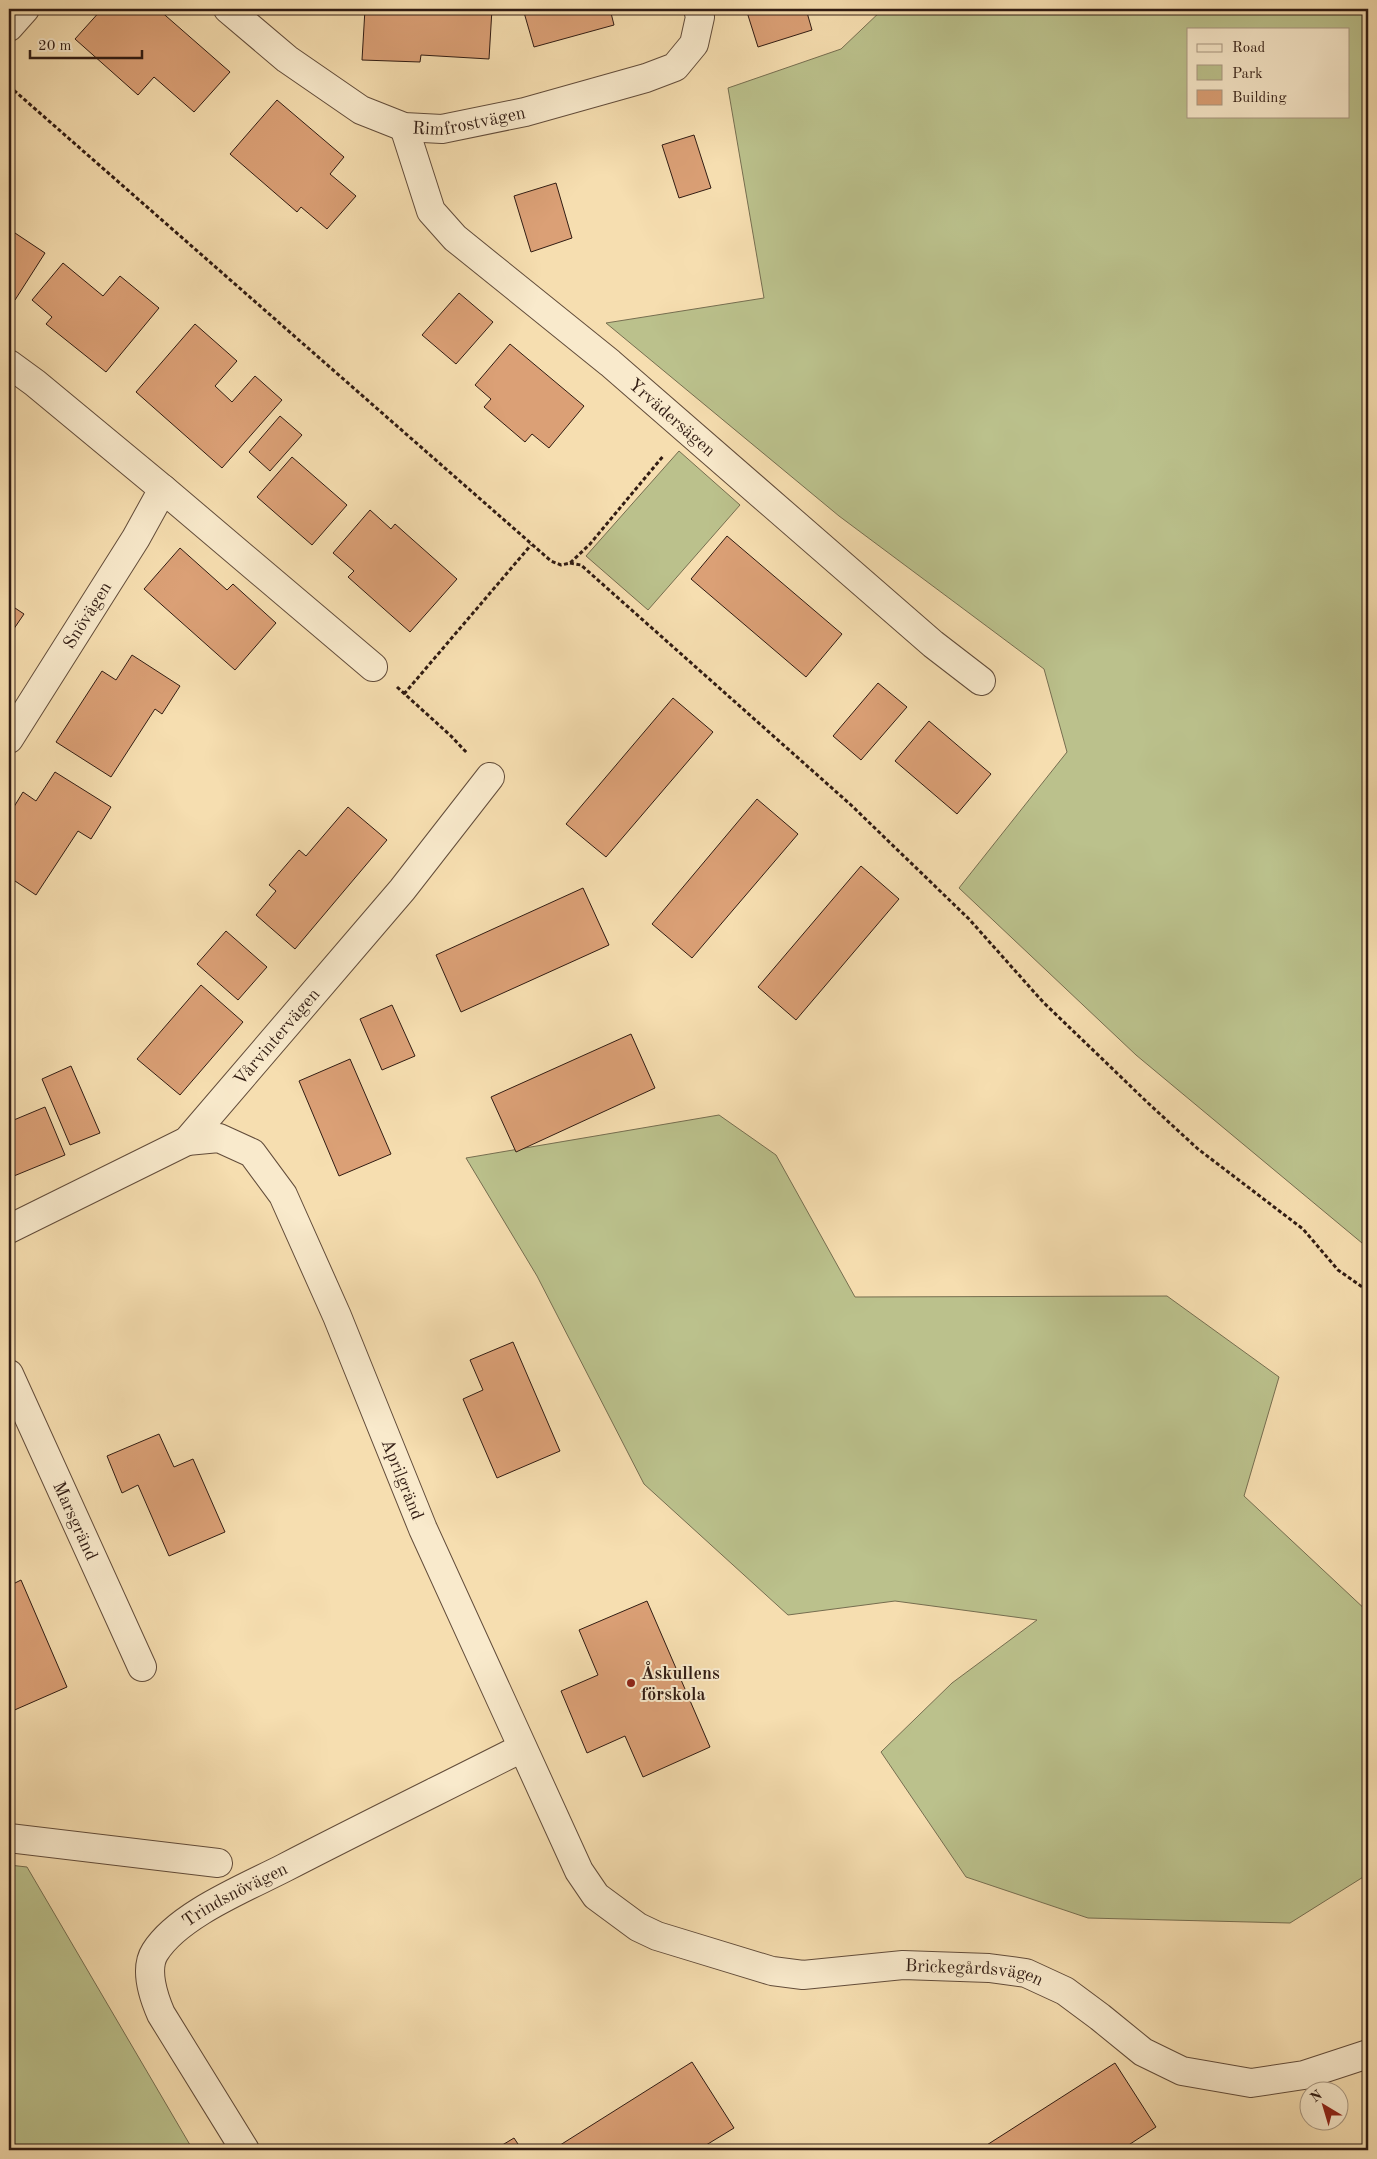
<svg xmlns="http://www.w3.org/2000/svg" width="1377" height="2159" font-family="'Old Standard TT',serif">
	<style>
		.green { fill: #bbc18c; stroke: #766e50; fill-rule: evenodd }
		.building { fill: #dba076; stroke: #311c13 }
		.lines { fill: none; stroke-linecap: round; stroke-linejoin: round }
		.minor-casing { stroke: #624c3a; stroke-width: 30 }
		.path { stroke: #311c13; stroke-width: 3; stroke-dasharray: 4 2.5; stroke-linecap: butt }
		.minor { stroke: #f9eacc; stroke-width: 28 }
		.poi-dot { fill: #8f2418; stroke: #f9eacc; stroke-width: 2 }
		.labels { text-anchor: middle; stroke-width: 4; stroke-linejoin: round; paint-order: stroke }
		.street-label { font-size: 18px; fill: #311c13; stroke: #f9eacc }
		.poi-label { font-size: 18px; font-weight: bold; fill: #311c13; stroke: #f9eacc; text-anchor: start }
	</style>
	<rect width="100%" height="100%" fill="#f6deb0"/>
	<filter id="stains"><feTurbulence type="fractalNoise" baseFrequency=".004" numOctaves="4"/><feColorMatrix values="0 0 0 0 .2 0 0 0 0 .09 0 0 0 0 .02 0 0 0 .5 -.17"/></filter>
	<radialGradient id="worn" r=".72"><stop offset=".6" stop-color="#630" stop-opacity="0"/><stop offset="1" stop-color="#630" stop-opacity=".3"/></radialGradient>
	<path class="green" d="M 883,9 L 1366,9 L 1368,11 L 1368,1248 L 1136,1055 L 959,888 L 1067,752 L 1044,669 L 839,516 L 606,323 L 764,298 L 728,88 L 841,49 ZM 1188,29 L 1348,29 L 1348,116 L 1188,116 Z
		M 679,451 L 740,505 L 648,610 L 586,556 Z
		M 719,1115 L 776,1155 L 855,1297 L 1167,1296 L 1279,1377 L 1244,1496 L 1368,1612 L 1368,1874 L 1290,1923 L 1088,1918 L 966,1877 L 881,1752 L 952,1683 L 1037,1620 L 895,1601 L 788,1615 L 644,1484 L 537,1276 L 466,1158 Z
		M 9,1865 L 27,1867 L 193,2150 L 9,2150 Z"/>
	<path class="building" d="M 102,9 L 158,9 L 230,72 L 194,112 L 154,77 L 138,95 L 75,39 Z
		M 365,9 L 492,9 L 489,59 L 421,55 L 420,62 L 362,60 Z
		M 523,9 L 610,9 L 614,25 L 534,47 Z
		M 746,9 L 806,9 L 812,30 L 758,47 Z
		M 277,100 L 344,157 L 330,174 L 356,196 L 327,229 L 301,207 L 297,212 L 230,154 Z
		M 694,135 L 711,188 L 679,198 L 662,145 Z
		M 556,183 L 572,238 L 531,252 L 514,196 Z
		M 9,229 L 45,253 L 15,300 L 9,296 Z
		M 63,263 L 103,296 L 120,276 L 159,308 L 106,372 L 46,324 L 52,317 L 32,300 Z
		M 459,293 L 493,322 L 456,364 L 422,335 Z
		M 195,324 L 237,361 L 215,386 L 232,402 L 255,376 L 282,400 L 222,468 L 136,392 Z
		M 510,344 L 584,406 L 549,448 L 532,434 L 525,442 L 484,407 L 491,399 L 475,385 Z
		M 280,416 L 302,435 L 270,471 L 249,452 Z
		M 292,457 L 347,505 L 312,545 L 257,497 Z
		M 370,510 L 391,529 L 395,524 L 457,579 L 410,632 L 348,577 L 354,571 L 333,553 Z
		M 727,536 L 842,634 L 806,677 L 691,579 Z
		M 180,548 L 227,590 L 233,584 L 276,623 L 235,670 L 144,589 Z
		M 9,604 L 24,614 L 9,636 Z
		M 132,655 L 180,686 L 162,714 L 155,709 L 111,777 L 56,742 L 102,671 L 116,680 Z
		M 878,683 L 907,707 L 861,760 L 833,736 Z
		M 673,698 L 713,732 L 606,857 L 566,824 Z
		M 929,721 L 991,774 L 957,814 L 895,761 Z
		M 55,772 L 111,807 L 91,839 L 78,831 L 36,895 L 9,877 L 9,815 L 23,792 L 36,801 Z
		M 757,799 L 798,834 L 692,958 L 652,924 Z
		M 348,807 L 387,840 L 295,949 L 256,915 L 276,891 L 269,885 L 299,850 L 306,856 Z
		M 861,866 L 899,899 L 796,1020 L 758,987 Z
		M 583,888 L 609,945 L 461,1012 L 436,955 Z
		M 226,931 L 267,967 L 238,1000 L 197,964 Z
		M 201,985 L 243,1022 L 180,1095 L 137,1059 Z
		M 392,1005 L 415,1056 L 382,1070 L 360,1019 Z
		M 631,1034 L 655,1088 L 516,1152 L 491,1097 Z
		M 350,1059 L 391,1154 L 339,1176 L 299,1081 Z
		M 71,1066 L 100,1133 L 70,1145 L 42,1079 Z
		M 45,1107 L 65,1155 L 9,1178 L 9,1122 Z
		M 513,1342 L 560,1451 L 497,1478 L 463,1399 L 483,1390 L 470,1360 Z
		M 159,1434 L 174,1467 L 193,1459 L 225,1532 L 169,1556 L 138,1485 L 122,1493 L 107,1456 Z
		M 21,1580 L 67,1687 L 10,1712 L 9,1586 Z
		M 647,1601 L 710,1747 L 643,1777 L 625,1736 L 587,1753 L 561,1691 L 598,1675 L 579,1630 Z
		M 692,2062 L 734,2128 L 698,2150 L 559,2150 L 557,2147 Z
		M 1115,2063 L 1156,2127 L 1121,2150 L 979,2150 Z
		M 514,2138 L 522,2150 L 494,2150 Z"/>
	<g class="lines">
		<g class="minor-casing">
			<g id="minor">
				<path id="s1" d="M 228,9 L 287,59 L 361,110 L 404,127 L 442,129 L 525,112 L 646,78 L 675,67 L 694,44 L 700,17 L 698,9"/>
				<path d="M 9,27 L 25,9"/>
				<path id="s2" d="M 404,127 L 431,211 L 455,238 L 610,363 L 933,644 L 981,681"/>
				<path d="M 9,364 L 35,383 L 163,489 L 136,538 L 9,739"/>
				<path d="M 163,489 L 373,667"/>
				<path id="s3" d="M 187,1141 L 219,1138 L 252,1153 L 283,1195 L 337,1316 L 423,1529 L 579,1871 L 596,1896 L 638,1927 L 657,1936 L 772,1971 L 803,1975 L 903,1965 L 989,1968 L 1026,1973 L 1065,1991 L 1100,2017 L 1143,2052 L 1182,2071 L 1251,2083 L 1304,2075 L 1368,2054"/>
				<path id="s4" d="M 9,1229 L 187,1141 L 402,890 L 490,777"/>
				<path id="s5" d="M 9,1374 L 142,1667"/>
				<path d="M 9,1838 L 218,1863"/>
				<path id="s6" d="M 245,2150 L 161,2014 C 154,1998 144,1969 155,1952 C 178,1915 245,1888 284,1868 C 363,1827 443,1788 522,1748"/>
			</g>
		</g>
		<path class="path" d="M 9,86 L 551,561 L 561,565 L 570,563 L 590,544 L 664,455
			M 570,563 L 581,565 L 851,805 L 969,919 L 1043,1002 L 1148,1103 L 1198,1149 L 1303,1229 L 1338,1270 L 1368,1291
			M 397,687 L 451,736 L 467,753
			M 404,694 L 531,545"/>
		<use href="#minor" class="minor"/>
	</g>
	<circle class="poi-dot" cx="631" cy="1683" r="5"/>
	<g class="labels">
		<g class="street-label">
			<text dy="6" stroke="none"><textPath href="#s1" startOffset="279">Rimfrostvägen</textPath></text>
			<text dy="6" stroke="none"><textPath href="#s2" startOffset="406">Yrvädersägen</textPath></text>
			<text transform="translate(87 615) rotate(-58)" y="6">Snövägen</text>
			<text dy="6" stroke="none"><textPath href="#s4" startOffset="336">Vårvintervägen</textPath></text>
			<text dy="6" stroke="none"><textPath href="#s3" startOffset="429">Aprilgränd</textPath></text>
			<text dy="6" stroke="none"><textPath href="#s5" startOffset="161">Marsgränd</textPath></text>
			<text dy="6" stroke="none"><textPath href="#s6" startOffset="324">Trindsnövägen</textPath></text>
			<text dy="6" stroke="none"><textPath href="#s3" startOffset="1286">Brickegårdsvägen</textPath></text>
		</g>
		<g class="poi-label">
			<text x="641" y="1679">Åskullens<tspan x="641" dy="21">förskola</tspan></text>
		</g>
	</g>
	<rect width="1377" height="2159" fill="none" stroke="#f6deb0" stroke-width="30"/>
	<rect x="10" y="10" width="1357" height="2139" fill="none" stroke="#311c13" stroke-width="2.5"/>
	<rect x="15" y="15" width="1347" height="2129" fill="none" stroke="#311c13"/>
	<rect x="1187" y="28" width="162" height="90" fill="#f9eacc" stroke="#a99882"/>
	<rect x="1197" y="44" width="25" height="8" fill="#f9eacc" stroke="#a99882"/>
	<text x="1232" y="52" font-size="15" fill="#311c13">Road</text>
	<rect x="1197" y="65" width="25" height="15" fill="#bbc18c" stroke="#a99882"/>
	<text x="1232" y="78" font-size="15" fill="#311c13">Park</text>
	<rect x="1197" y="90" width="25" height="15" fill="#dba076" stroke="#a99882"/>
	<text x="1232" y="102" font-size="15" fill="#311c13">Building</text>
	<g transform="translate(1324 2106) rotate(322)"><circle r="24" fill="#f9eacc" stroke="#a99882"/>
	<path d="M0-4L9 19L0 12L-9 19Z" fill="#8f2418"/>
	<text y="-8" font-size="14" font-weight="bold" text-anchor="middle" fill="#311c13">N</text>
	</g>
	<path d="M30 50v8h112v-8" fill="none" stroke="#311c13" stroke-width="2.5"/>
	<text x="38" y="50" font-size="15" fill="#311c13" stroke="#f9eacc" stroke-width="4" paint-order="stroke">20 m</text>
	<rect width="100%" height="100%" filter="url(#stains)"/>
	<rect width="100%" height="100%" fill="url(#worn)"/>
</svg>
